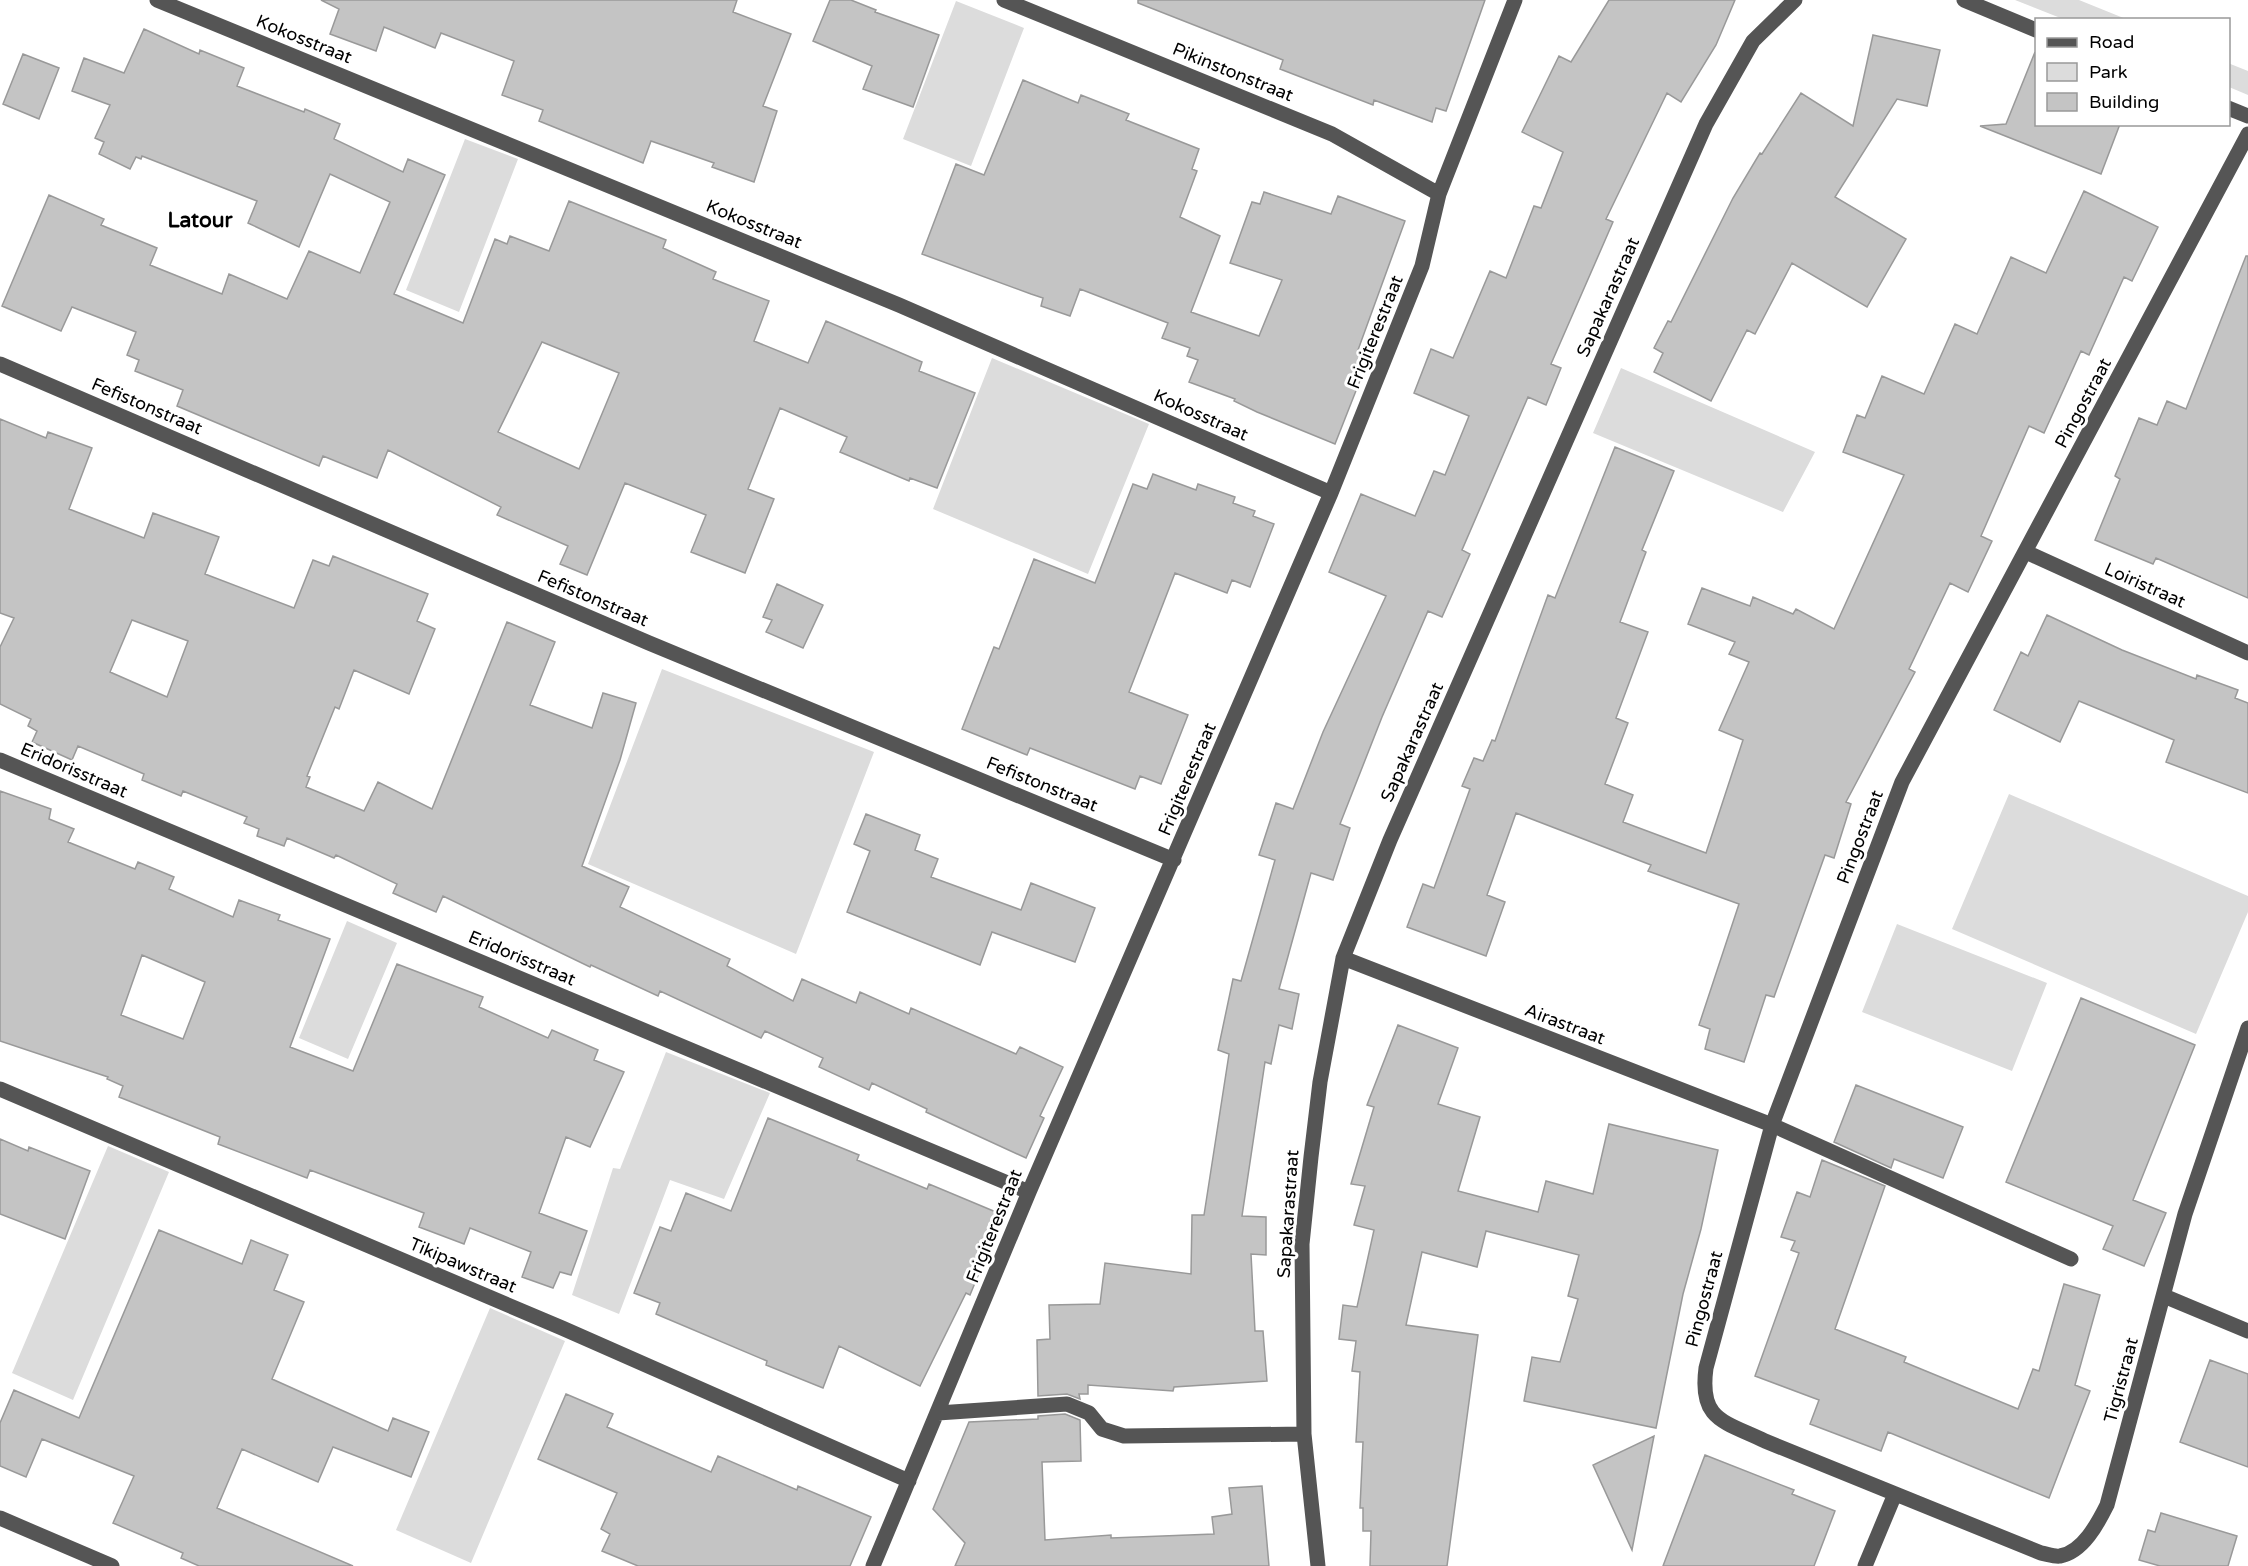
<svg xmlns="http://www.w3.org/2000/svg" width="2248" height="1566" font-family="'Varela Round',sans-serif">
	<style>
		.green { fill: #dcdcdc }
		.building { fill: #c4c4c4; stroke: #999; stroke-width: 1.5; fill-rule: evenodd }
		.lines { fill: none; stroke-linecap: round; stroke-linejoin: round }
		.minor { stroke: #555; stroke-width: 15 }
		.labels { text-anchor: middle; stroke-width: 6; stroke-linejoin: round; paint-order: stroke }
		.street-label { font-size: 18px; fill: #000; stroke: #fff }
		.quarter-label { font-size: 21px; font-weight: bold; fill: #000; stroke: #fff }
	</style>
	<rect width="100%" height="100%" fill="#fff"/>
	<path class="green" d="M 2015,0 L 2079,0 L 2126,19 L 2063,19 Z
		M 956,1 L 1024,28 L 971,166 L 903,139 Z
		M 2228,63 L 2248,71 L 2248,95 L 2229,87 Z
		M 465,139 L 518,159 L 459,312 L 406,290 Z
		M 992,358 L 1149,424 L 1088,574 L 933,509 Z
		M 1621,368 L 1815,452 L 1783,512 L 1593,433 Z
		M 662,669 L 874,752 L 796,954 L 588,864 Z
		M 2009,794 L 2248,896 L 2248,912 L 2196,1034 L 1952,929 Z
		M 347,921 L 397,943 L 348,1059 L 299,1038 Z
		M 1897,924 L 2047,983 L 2012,1071 L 1862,1012 Z
		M 666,1052 L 770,1093 L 724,1199 L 670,1180 L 619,1314 L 572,1295 L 613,1168 L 620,1169 Z
		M 108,1146 L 169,1172 L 73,1400 L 12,1373 Z
		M 490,1308 L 565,1341 L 471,1563 L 396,1530 Z"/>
	<path class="building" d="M 321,0 L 737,0 L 733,12 L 791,34 L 763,106 L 777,111 L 754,182 L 712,167 L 714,163 L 651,141 L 643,163 L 539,121 L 543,110 L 502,95 L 514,61 L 441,33 L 435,48 L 384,27 L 376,51 L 330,34 L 339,9 Z
		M 830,0 L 851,0 L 876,10 L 875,12 L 939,35 L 913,107 L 863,89 L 872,66 L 813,41 Z
		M 1138,0 L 1485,0 L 1446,111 L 1436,108 L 1432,122 L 1374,100 L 1373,105 L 1280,69 L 1283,60 L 1138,3 Z
		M 1609,0 L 1735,0 L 1716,45 L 1681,102 L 1667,93 L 1606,219 L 1613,222 L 1551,364 L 1561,368 L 1546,405 L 1528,397 L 1462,550 L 1470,554 L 1442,617 L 1428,611 L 1382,717 L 1340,824 L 1350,828 L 1333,880 L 1311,873 L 1279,989 L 1299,994 L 1292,1029 L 1279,1025 L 1271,1064 L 1265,1062 L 1242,1216 L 1266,1217 L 1266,1255 L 1251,1254 L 1255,1331 L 1263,1331 L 1267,1381 L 1174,1387 L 1173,1391 L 1088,1385 L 1088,1394 L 1079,1394 L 1080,1399 L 1067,1394 L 1038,1396 L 1037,1340 L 1050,1339 L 1049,1305 L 1100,1304 L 1105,1263 L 1191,1274 L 1192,1215 L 1204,1215 L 1229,1054 L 1218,1050 L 1233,979 L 1241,981 L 1275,860 L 1259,855 L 1276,803 L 1293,809 L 1323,732 L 1386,596 L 1329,572 L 1361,494 L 1415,516 L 1434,471 L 1445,475 L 1469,416 L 1414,393 L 1431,349 L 1453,358 L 1490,271 L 1506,278 L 1534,206 L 1541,208 L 1563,152 L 1522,132 L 1559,56 L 1571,62 Z
		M 144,29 L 199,54 L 200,50 L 244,68 L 237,86 L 304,112 L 305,109 L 340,124 L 334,139 L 403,172 L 408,159 L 445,175 L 394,294 L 463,323 L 495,239 L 507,244 L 510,236 L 549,251 L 569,201 L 666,240 L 663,248 L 716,272 L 713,279 L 769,301 L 754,341 L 808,363 L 826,321 L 922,362 L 919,371 L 975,393 L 937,488 L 910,478 L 909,481 L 840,452 L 847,437 L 780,408 L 748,489 L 774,499 L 745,573 L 691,552 L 706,515 L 625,483 L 587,575 L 560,564 L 568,546 L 497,515 L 501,507 L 388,450 L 377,478 L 323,456 L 319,466 L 177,406 L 183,390 L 135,371 L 139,360 L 127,355 L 136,332 L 72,307 L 61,331 L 2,306 L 49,195 L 104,219 L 101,225 L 157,248 L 150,265 L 222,294 L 229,274 L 287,299 L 309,251 L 360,273 L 390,202 L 330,174 L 299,247 L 248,223 L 257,201 L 142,156 L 141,159 L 136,157 L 130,169 L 99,154 L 104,142 L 95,138 L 110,105 L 72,91 L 84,58 L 124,73 ZM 542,342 L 619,373 L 579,469 L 498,432 Z
		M 1873,35 L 1940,50 L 1927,106 L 1897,99 L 1835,197 L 1906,239 L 1867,307 L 1792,263 L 1755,334 L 1747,330 L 1711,401 L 1654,372 L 1663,353 L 1654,348 L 1668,321 L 1671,322 L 1733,198 L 1760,153 L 1762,154 L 1801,93 L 1853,126 Z
		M 2035,52 L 2037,124 L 2120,124 L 2101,174 L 1980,126 L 2006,124 Z
		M 23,54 L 59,68 L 39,119 L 3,104 Z
		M 1023,80 L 1078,103 L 1081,95 L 1129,114 L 1126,120 L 1199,149 L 1192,169 L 1197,171 L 1180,217 L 1220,236 L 1191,312 L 1259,336 L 1282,280 L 1230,263 L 1252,202 L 1260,204 L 1264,192 L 1331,214 L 1338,196 L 1405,221 L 1358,350 L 1364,352 L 1355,376 L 1361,378 L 1335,444 L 1257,412 L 1234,401 L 1235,399 L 1189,382 L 1198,360 L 1187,356 L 1190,348 L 1162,338 L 1168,323 L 1080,289 L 1070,316 L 1041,306 L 1043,298 L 1031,294 L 922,254 L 956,164 L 984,175 Z
		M 2084,191 L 2158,227 L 2132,281 L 2124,277 L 2089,355 L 2081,351 L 2044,433 L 2029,426 L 1981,536 L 1992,541 L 1968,592 L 1950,583 L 1909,669 L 1915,672 L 1846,802 L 1851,804 L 1834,858 L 1825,855 L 1774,997 L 1766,995 L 1744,1062 L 1705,1049 L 1710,1029 L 1699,1025 L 1739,904 L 1648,871 L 1651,865 L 1516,813 L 1487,895 L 1505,902 L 1486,956 L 1407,927 L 1423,884 L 1434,888 L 1470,789 L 1462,786 L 1474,758 L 1483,761 L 1492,740 L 1495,741 L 1548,595 L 1555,598 L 1615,447 L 1674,471 L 1642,550 L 1646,552 L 1620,622 L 1648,632 L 1616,718 L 1628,723 L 1605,784 L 1633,795 L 1623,822 L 1706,853 L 1743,740 L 1719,730 L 1749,662 L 1729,654 L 1735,642 L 1688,624 L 1702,588 L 1750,606 L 1753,597 L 1793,614 L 1796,609 L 1834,629 L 1904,475 L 1843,452 L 1857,415 L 1865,418 L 1882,376 L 1924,394 L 1955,324 L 1977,334 L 2011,257 L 2046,273 Z
		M 2246,256 L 2248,256 L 2248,598 L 2156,558 L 2153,564 L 2095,540 L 2120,479 L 2115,476 L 2139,418 L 2157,425 L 2167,401 L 2186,409 Z
		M 0,419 L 46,438 L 48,432 L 92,448 L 69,509 L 144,538 L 153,513 L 219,537 L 205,574 L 294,608 L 313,560 L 329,566 L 333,556 L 428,594 L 417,621 L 435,629 L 409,694 L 354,670 L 339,709 L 335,707 L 307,776 L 310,777 L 306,787 L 364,811 L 378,782 L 432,809 L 507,622 L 555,642 L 530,705 L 592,728 L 603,693 L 636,703 L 620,760 L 582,866 L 629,887 L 620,907 L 730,959 L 727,966 L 793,1001 L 802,979 L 856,1003 L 860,992 L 909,1014 L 911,1008 L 1016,1054 L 1020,1047 L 1063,1067 L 1040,1116 L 1044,1118 L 1026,1158 L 926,1112 L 927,1109 L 872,1083 L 869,1090 L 819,1067 L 823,1058 L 765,1031 L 761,1038 L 660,991 L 658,996 L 591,965 L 590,967 L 443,896 L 436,912 L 393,893 L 397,884 L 336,855 L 334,858 L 287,838 L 284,846 L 257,836 L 259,829 L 244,823 L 247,817 L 183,791 L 181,796 L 142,780 L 144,774 L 78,746 L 72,760 L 32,742 L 37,731 L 28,726 L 31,719 L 0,704 L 0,647 L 14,618 L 0,613 ZM 132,620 L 188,641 L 167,697 L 110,672 Z
		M 1153,474 L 1196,490 L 1198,484 L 1235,497 L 1233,503 L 1255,511 L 1253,516 L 1274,524 L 1250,587 L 1232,580 L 1227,593 L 1175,573 L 1129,692 L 1188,715 L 1161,784 L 1140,776 L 1135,789 L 1030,748 L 1027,755 L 962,729 L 994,647 L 999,649 L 1034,559 L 1095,583 L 1133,484 L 1147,489 Z
		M 777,584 L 823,605 L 803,648 L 766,632 L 772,620 L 763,617 Z
		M 2047,615 L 2122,650 L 2196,679 L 2197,675 L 2238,690 L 2235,698 L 2248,703 L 2248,793 L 2166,762 L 2174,740 L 2079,701 L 2060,742 L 1994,710 L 2021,652 L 2028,656 Z
		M 0,791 L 51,809 L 49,819 L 74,829 L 68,842 L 135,869 L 138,862 L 174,877 L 169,889 L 233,917 L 239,900 L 280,915 L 278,920 L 330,939 L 290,1047 L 353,1071 L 397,964 L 483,997 L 479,1007 L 548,1038 L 552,1030 L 598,1050 L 594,1060 L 624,1072 L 590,1147 L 566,1137 L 539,1213 L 587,1231 L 571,1275 L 560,1272 L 553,1288 L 522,1277 L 531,1252 L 470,1228 L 464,1244 L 419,1227 L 424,1213 L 310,1170 L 307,1178 L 218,1144 L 220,1137 L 119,1097 L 123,1086 L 107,1079 L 108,1077 L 0,1041 ZM 142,955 L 205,982 L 183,1039 L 121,1015 Z
		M 866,814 L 920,835 L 915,850 L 938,859 L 931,877 L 1021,910 L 1031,883 L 1095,908 L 1075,962 L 992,932 L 980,965 L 847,912 L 870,851 L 854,844 Z
		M 2081,998 L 2195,1045 L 2133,1200 L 2166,1213 L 2144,1266 L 2103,1249 L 2113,1226 L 2006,1182 Z
		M 1398,1025 L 1458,1048 L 1438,1104 L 1480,1117 L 1458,1191 L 1538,1212 L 1546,1181 L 1593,1194 L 1609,1124 L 1718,1150 L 1701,1229 L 1683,1294 L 1656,1428 L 1524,1401 L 1532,1357 L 1560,1362 L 1578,1299 L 1568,1296 L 1579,1255 L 1486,1231 L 1477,1267 L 1422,1252 L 1406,1325 L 1478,1335 L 1447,1566 L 1370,1566 L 1371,1531 L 1363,1531 L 1363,1508 L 1360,1508 L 1363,1442 L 1356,1442 L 1360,1372 L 1352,1371 L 1356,1341 L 1339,1339 L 1343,1305 L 1357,1307 L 1374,1230 L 1354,1225 L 1365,1186 L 1351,1184 L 1374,1107 L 1367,1105 Z
		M 1856,1085 L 1963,1127 L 1943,1178 L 1894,1159 L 1891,1168 L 1834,1142 Z
		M 768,1118 L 859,1155 L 857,1160 L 927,1189 L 929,1184 L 1003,1215 L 970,1295 L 966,1293 L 920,1386 L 839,1346 L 823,1388 L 766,1365 L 767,1361 L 656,1314 L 660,1303 L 634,1293 L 660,1227 L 671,1231 L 686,1193 L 731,1211 Z
		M 0,1139 L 28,1151 L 29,1147 L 90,1171 L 65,1239 L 0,1214 Z
		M 1822,1160 L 1885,1186 L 1835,1329 L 1906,1357 L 1904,1362 L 2018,1409 L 2033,1369 L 2039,1371 L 2064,1284 L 2100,1295 L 2075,1385 L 2090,1391 L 2049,1498 L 1888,1432 L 1881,1451 L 1810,1424 L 1819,1400 L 1755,1376 L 1799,1253 L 1791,1250 L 1795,1241 L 1781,1237 L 1797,1192 L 1810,1197 Z
		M 159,1230 L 242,1264 L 251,1240 L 288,1255 L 274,1290 L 304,1302 L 272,1379 L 388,1431 L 393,1418 L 429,1432 L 411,1477 L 333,1447 L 318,1482 L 242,1449 L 217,1508 L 353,1566 L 199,1566 L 181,1558 L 183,1553 L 113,1523 L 134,1476 L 42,1439 L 26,1477 L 0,1466 L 0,1423 L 14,1390 L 79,1418 Z
		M 2210,1360 L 2248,1374 L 2248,1467 L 2180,1442 Z
		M 566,1394 L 613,1414 L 607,1427 L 711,1472 L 718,1456 L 797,1490 L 798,1486 L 871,1517 L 850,1566 L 638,1566 L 602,1551 L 610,1534 L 601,1529 L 617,1493 L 538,1459 Z
		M 1065,1414 L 1080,1420 L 1081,1461 L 1042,1462 L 1045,1540 L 1111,1535 L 1111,1538 L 1214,1534 L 1212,1517 L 1232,1514 L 1229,1488 L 1262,1486 L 1269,1566 L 955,1566 L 965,1543 L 933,1509 L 969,1422 L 1038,1419 L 1038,1416 Z
		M 1654,1436 L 1632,1550 L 1593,1465 Z
		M 1705,1455 L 1794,1490 L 1792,1494 L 1835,1511 L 1814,1566 L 1663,1566 Z
		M 2161,1513 L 2237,1536 L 2228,1566 L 2160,1566 L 2139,1560 L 2148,1530 L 2155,1532 Z"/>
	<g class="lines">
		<path class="minor" d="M 157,0 L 899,305 L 1331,493
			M 1004,0 L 1332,134 L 1439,194
			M 1964,0 L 2036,30
			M 2228,108 L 2248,116
			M 2248,134 L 1902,782 L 1772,1125 L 1706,1368 C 1699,1420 1723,1421 1765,1441 L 2041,1553 C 2047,1554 2055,1557 2060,1556 C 2083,1552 2098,1523 2107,1505 L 2185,1214 L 2248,1028
			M 0,364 L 649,643 L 1174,860
			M 2026,552 L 2248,653
			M 0,760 L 1029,1192
			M 1343,958 L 1772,1125 L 2071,1259
			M 0,1089 L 562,1328 L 909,1481
			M 2164,1296 L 2248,1331
			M 938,1413 L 1067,1404 L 1089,1413 L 1102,1429 L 1124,1436 L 1304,1434
			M 0,1518 L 112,1566
			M 873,1566 L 1029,1192 L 1331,493 L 1422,266 L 1439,194 L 1515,0
			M 1318,1566 L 1304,1434 L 1302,1244 L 1311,1157 L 1320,1082 L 1343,958 L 1390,840 L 1706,124 L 1753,41 L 1795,0
			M 1865,1566 L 1895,1494"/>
	</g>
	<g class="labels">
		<g class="street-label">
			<text transform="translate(304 39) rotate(22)" y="6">Kokosstraat</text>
			<text transform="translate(1233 72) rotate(22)" y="6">Pikinstonstraat</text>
			<text transform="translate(754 224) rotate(22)" y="6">Kokosstraat</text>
			<text transform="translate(1608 297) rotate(-66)" y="6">Sapakarastraat</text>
			<text transform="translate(1375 332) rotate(-68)" y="6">Frigiterestraat</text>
			<text transform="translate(2083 403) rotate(-62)" y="6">Pingostraat</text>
			<text transform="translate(147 406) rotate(23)" y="6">Fefistonstraat</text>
			<text transform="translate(1201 415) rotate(24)" y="6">Kokosstraat</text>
			<text transform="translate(2145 585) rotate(24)" y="6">Loiristraat</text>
			<text transform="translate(593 598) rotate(23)" y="6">Fefistonstraat</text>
			<text transform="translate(1412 742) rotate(-66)" y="6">Sapakarastraat</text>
			<text transform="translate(74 770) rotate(23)" y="6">Eridorisstraat</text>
			<text transform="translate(1187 779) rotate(-67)" y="6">Frigiterestraat</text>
			<text transform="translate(1042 784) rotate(22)" y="6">Fefistonstraat</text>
			<text transform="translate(1860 837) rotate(-69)" y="6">Pingostraat</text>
			<text transform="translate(522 958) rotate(23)" y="6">Eridorisstraat</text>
			<text transform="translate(1565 1024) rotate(21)" y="6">Airastraat</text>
			<text transform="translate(1288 1214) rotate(-86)" y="6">Sapakarastraat</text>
			<text transform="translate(994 1226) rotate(-68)" y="6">Frigiterestraat</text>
			<text transform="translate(463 1265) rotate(23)" y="6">Tikipawstraat</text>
			<text transform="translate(1704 1299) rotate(-75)" y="6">Pingostraat</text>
			<text transform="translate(2121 1380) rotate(-75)" y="6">Tigristraat</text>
		</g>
		<g class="quarter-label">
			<text x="200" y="227">Latour</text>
		</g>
	</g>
	<rect x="2035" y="18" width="195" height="108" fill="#ffffff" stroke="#999999" stroke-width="1.5"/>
	<rect x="2047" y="38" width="30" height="9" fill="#555555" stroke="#999999" stroke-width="1.5"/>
	<text x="2089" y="48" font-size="18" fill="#000000">Road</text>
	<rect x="2047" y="63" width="30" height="18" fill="#dcdcdc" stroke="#999999" stroke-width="1.5"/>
	<text x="2089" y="78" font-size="18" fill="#000000">Park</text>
	<rect x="2047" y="93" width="30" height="18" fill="#c4c4c4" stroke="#999999" stroke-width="1.5"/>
	<text x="2089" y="108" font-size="18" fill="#000000">Building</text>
</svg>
